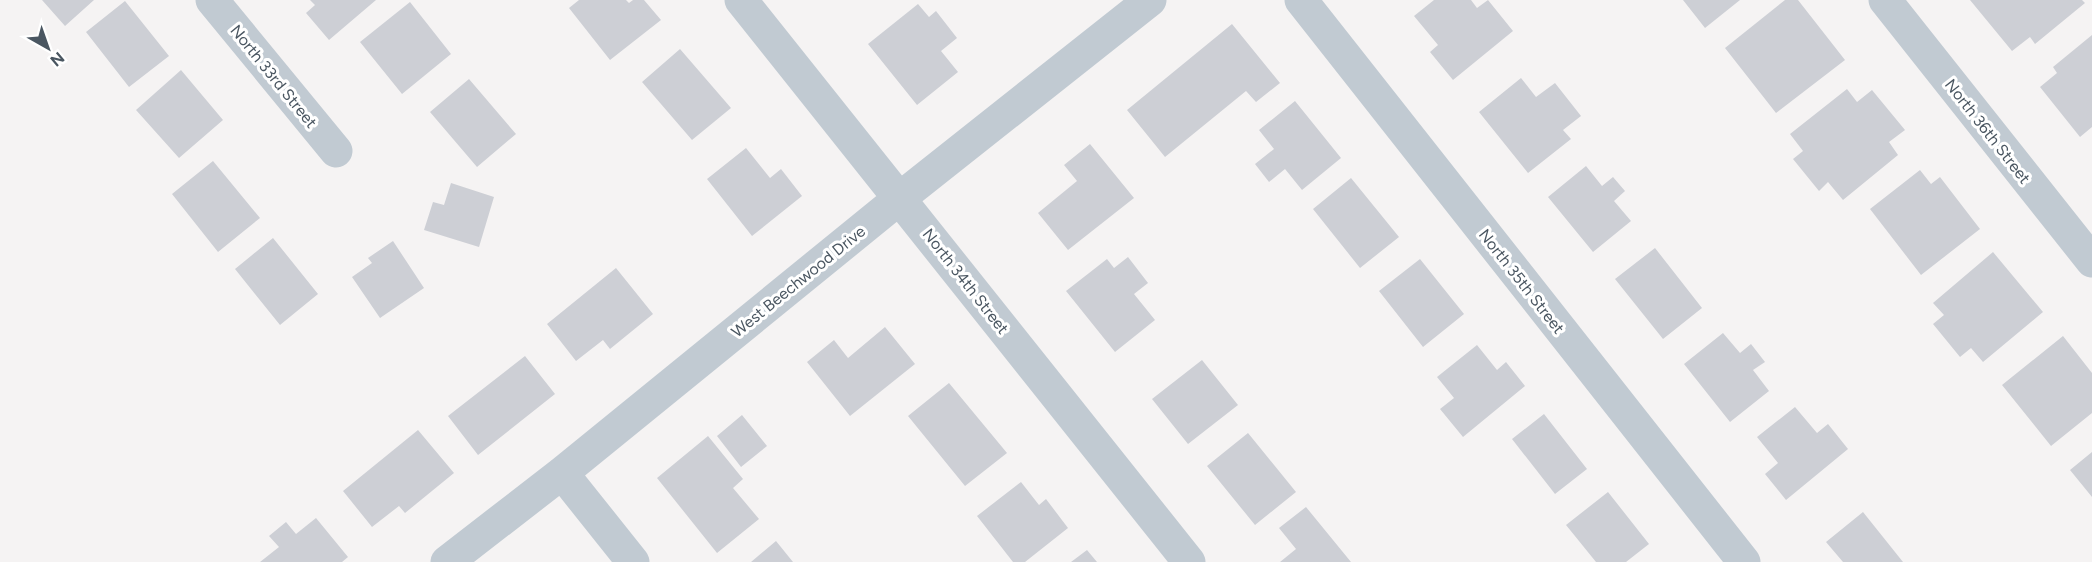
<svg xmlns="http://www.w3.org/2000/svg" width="2092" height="562" font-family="Figtree,sans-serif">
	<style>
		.building { fill: #cdcfd5 }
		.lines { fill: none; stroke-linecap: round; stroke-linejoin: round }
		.minor { stroke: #c1cad2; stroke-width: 33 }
		.labels { text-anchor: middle; stroke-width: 6; stroke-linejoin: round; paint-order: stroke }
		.street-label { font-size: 16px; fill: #4a5661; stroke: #fff }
	</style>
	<rect width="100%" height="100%" fill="#f5f3f3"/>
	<path class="building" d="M 42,0 L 94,0 L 65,26 Z
		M 310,0 L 376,0 L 329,40 L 306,13 L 315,5 Z
		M 579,0 L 626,0 L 629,3 L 633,0 L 644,0 L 661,20 L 610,60 L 569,8 Z
		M 1434,0 L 1471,0 L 1477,8 L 1488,0 L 1513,31 L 1453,80 L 1430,52 L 1438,45 L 1414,16 Z
		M 1683,0 L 1740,0 L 1705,28 Z
		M 1785,0 L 1798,0 L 1845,60 L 1776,113 L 1725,48 Z
		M 1970,0 L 2082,0 L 2085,3 L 2035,44 L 2030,37 L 2012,51 Z
		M 125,1 L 169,56 L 129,87 L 86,32 Z
		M 410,2 L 451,54 L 402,94 L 360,42 Z
		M 918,4 L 929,17 L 936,11 L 957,38 L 941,51 L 958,72 L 917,105 L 868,44 Z
		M 1232,24 L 1280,83 L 1256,102 L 1246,91 L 1165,157 L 1127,110 Z
		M 2092,35 L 2092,127 L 2080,137 L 2040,87 L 2057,73 L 2053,67 Z
		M 680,49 L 731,108 L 692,140 L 642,82 Z
		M 181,70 L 223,120 L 179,158 L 136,110 Z
		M 1521,78 L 1536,97 L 1555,83 L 1581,116 L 1563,130 L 1571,139 L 1528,173 L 1479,112 Z
		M 469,79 L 516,134 L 477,167 L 430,112 Z
		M 1847,89 L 1857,102 L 1872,90 L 1905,130 L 1889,142 L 1898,155 L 1843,200 L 1828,182 L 1819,191 L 1793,159 L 1803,151 L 1790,134 Z
		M 1295,101 L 1341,158 L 1302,190 L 1285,169 L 1269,182 L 1255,164 L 1274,149 L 1259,130 Z
		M 1090,144 L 1134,198 L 1068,250 L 1038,213 L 1077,181 L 1064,165 Z
		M 746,148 L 770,178 L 781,169 L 802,196 L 752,236 L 707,179 Z
		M 213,161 L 260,218 L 218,252 L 172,194 Z
		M 1586,166 L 1602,186 L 1613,177 L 1625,191 L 1614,201 L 1631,221 L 1593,252 L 1548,197 Z
		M 1920,170 L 1931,184 L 1940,177 L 1980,229 L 1921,275 L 1870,209 Z
		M 1351,178 L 1399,237 L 1360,268 L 1313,209 Z
		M 451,183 L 494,197 L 479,247 L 424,230 L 433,202 L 444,205 Z
		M 273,238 L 318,294 L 280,325 L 235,269 Z
		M 393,241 L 424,288 L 380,318 L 352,277 L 372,263 L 368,258 Z
		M 1655,248 L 1702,308 L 1663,339 L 1615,279 Z
		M 1993,252 L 2043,312 L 1983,362 L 1971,348 L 1960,357 L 1933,324 L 1944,315 L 1933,303 Z
		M 1128,257 L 1148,283 L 1134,294 L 1155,320 L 1115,352 L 1066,291 L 1107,259 L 1114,268 Z
		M 1420,259 L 1464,314 L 1423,347 L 1379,291 Z
		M 616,268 L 653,314 L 610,349 L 603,340 L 576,361 L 547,324 Z
		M 885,327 L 915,364 L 850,416 L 807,362 L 834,340 L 848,358 Z
		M 1723,333 L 1740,353 L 1751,344 L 1765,362 L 1753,370 L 1769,391 L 1730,422 L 1684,364 Z
		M 2063,336 L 2092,373 L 2092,413 L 2051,446 L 2002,385 Z
		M 1477,345 L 1497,370 L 1506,362 L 1525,386 L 1463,437 L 1440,409 L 1454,398 L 1437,377 Z
		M 525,356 L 555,394 L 478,455 L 448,416 Z
		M 1202,360 L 1238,405 L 1188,444 L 1152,399 Z
		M 949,383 L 1007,453 L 965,486 L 908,416 Z
		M 1795,407 L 1817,433 L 1828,424 L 1848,449 L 1786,500 L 1765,474 L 1778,463 L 1757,437 Z
		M 1544,414 L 1587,469 L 1555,494 L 1512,439 Z
		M 742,415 L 767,446 L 741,467 L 717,436 Z
		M 418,430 L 454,473 L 405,513 L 399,506 L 372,527 L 343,491 Z
		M 1248,433 L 1296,492 L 1255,525 L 1207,466 Z
		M 708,436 L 743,479 L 733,488 L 759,519 L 717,553 L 657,478 Z
		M 2092,452 L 2092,497 L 2070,470 Z
		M 1021,482 L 1039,505 L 1046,499 L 1068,528 L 1025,562 L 1013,562 L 977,516 Z
		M 1608,492 L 1649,544 L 1626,562 L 1596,562 L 1566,525 Z
		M 1306,507 L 1351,562 L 1280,562 L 1296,549 L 1279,528 Z
		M 1863,512 L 1903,562 L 1843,562 L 1826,542 Z
		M 316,518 L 348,557 L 342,562 L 260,562 L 279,547 L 269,536 L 286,522 L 296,534 Z
		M 776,541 L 793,562 L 751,562 Z
		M 1087,550 L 1097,562 L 1071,562 Z"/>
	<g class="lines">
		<path class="minor" d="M 212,0 L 336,151
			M 741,0 L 1189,562
			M 1301,0 L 1744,562
			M 1885,0 L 2092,261
			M 562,473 L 633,562
			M 447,562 L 562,473 L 900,198 L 1150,0"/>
	</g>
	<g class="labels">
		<g class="street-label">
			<text transform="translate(274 76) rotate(51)" y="6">North 33rd Street</text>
			<text transform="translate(1988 131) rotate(52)" y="6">North 36th Street</text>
			<text transform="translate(798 281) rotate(-39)" y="6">West Beechwood Drive</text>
			<text transform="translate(966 281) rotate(52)" y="6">North 34th Street</text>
			<text transform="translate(1522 281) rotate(52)" y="6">North 35th Street</text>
		</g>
	</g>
	<g transform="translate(48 48) rotate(140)" stroke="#ffffff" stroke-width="4.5" paint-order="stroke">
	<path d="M0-4.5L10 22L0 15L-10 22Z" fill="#4a5661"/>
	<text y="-9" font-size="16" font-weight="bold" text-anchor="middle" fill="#4a5661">N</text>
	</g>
</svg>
